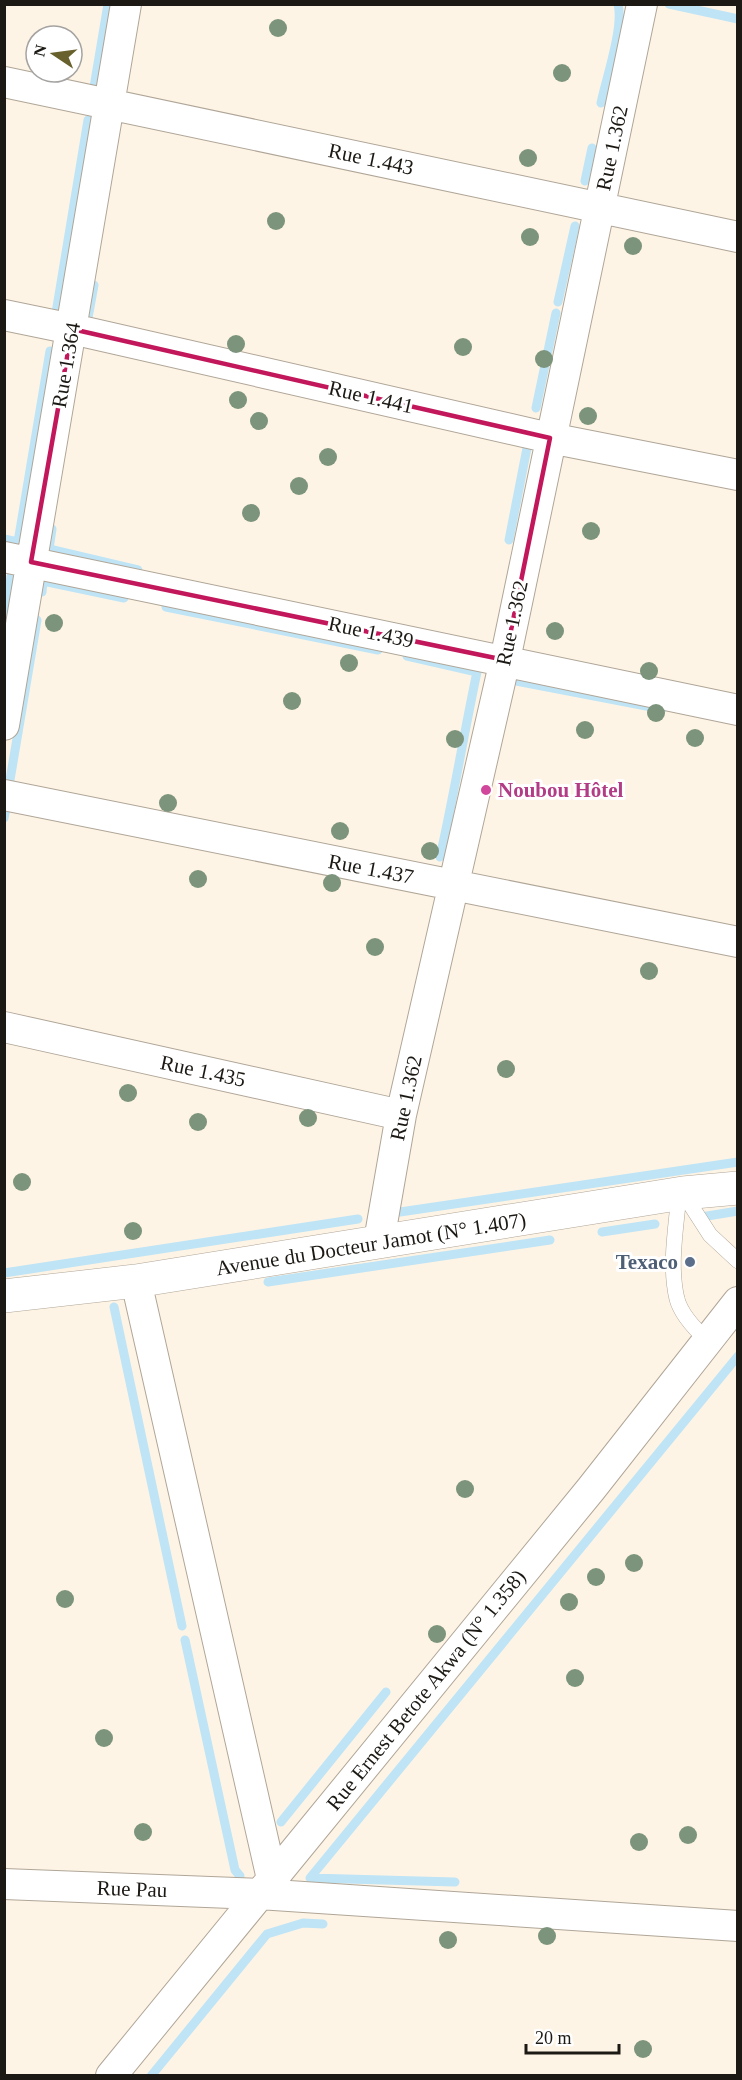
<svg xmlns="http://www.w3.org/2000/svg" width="742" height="2080" font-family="Georgia,serif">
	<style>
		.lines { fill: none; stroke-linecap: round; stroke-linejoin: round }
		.stream { stroke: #bee4f6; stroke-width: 9 }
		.lane-casing { stroke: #b0a698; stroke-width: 16 }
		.street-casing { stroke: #b0a698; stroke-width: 32 }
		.secondary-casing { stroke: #b0a698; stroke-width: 34 }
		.lane { stroke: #fff; stroke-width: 15 }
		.street { stroke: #fff; stroke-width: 30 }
		.secondary { stroke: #fff; stroke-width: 33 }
		.tree { fill: #7c947c }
		.marked { fill: none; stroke: #c2185b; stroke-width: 4.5; stroke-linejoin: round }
		.hotel-dot { fill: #d1479c; stroke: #fff; stroke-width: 2 }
		.service-dot { fill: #5c6f8a; stroke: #fff; stroke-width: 2 }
		.labels { text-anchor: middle; stroke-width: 6; stroke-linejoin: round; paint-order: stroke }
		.street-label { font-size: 21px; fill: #1c1914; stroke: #fff }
		.hotel-label { font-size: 21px; font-weight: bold; fill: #b23c85; stroke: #fff; text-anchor: start }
		.service-label { font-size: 21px; font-weight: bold; fill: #4e5e75; stroke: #fff; text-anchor: end }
	</style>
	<rect width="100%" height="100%" fill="#fef4e5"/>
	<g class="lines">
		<path class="stream" d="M 669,4 L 738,19
			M 93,93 L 108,4
			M 601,103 C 606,79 624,27 618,4
			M 585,181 L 592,148
			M 558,302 L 575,226
			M 56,313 L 88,120
			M 88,318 L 94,285
			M 536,408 L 556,313
			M 52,529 L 49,549 L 138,570
			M 4,539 L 18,542 L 50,351
			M 509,540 L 527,448
			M 42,592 L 43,581 L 124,598
			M 166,607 L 378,650
			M 4,622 L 11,576
			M 407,656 L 477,672 C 464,733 454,795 440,857
			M 509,686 L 511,680 L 662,709
			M 10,780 L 37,620
			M 4,818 L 6,808
			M 400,1212 L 738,1162
			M 695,1218 L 738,1211
			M 602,1232 L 655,1224
			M 4,1273 L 358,1219
			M 268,1282 L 550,1240
			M 114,1307 L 182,1626
			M 185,1640 L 235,1870 L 240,1876
			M 281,1822 L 386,1692
			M 310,1878 L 738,1356
			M 310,1878 L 455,1882
			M 151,2076 L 267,1934 L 303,1923 L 323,1924"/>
		<g class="lane-casing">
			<path id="lane" d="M 683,1193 L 710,1235 L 738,1261
				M 679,1194 C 676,1228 669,1266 677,1299 C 681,1314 696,1330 707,1340"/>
		</g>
		<g class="street-casing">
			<path id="street" d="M 4,82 L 738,237
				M 4,315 L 72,329 L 550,438 L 738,475
				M 4,557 L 738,710
				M 4,725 L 126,4
				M 4,795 L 738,942
				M 4,1027 L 401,1115
				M 379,1241 L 401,1115 L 505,660 L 642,4
				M 136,1281 L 272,1879
				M 4,1884 L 259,1894 L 738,1926
				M 111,2076 L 591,1489 L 738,1302"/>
		</g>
		<g class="secondary-casing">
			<path id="secondary" d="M 4,1296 L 136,1281 L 683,1193 L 738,1188"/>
		</g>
		<use href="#lane" class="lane"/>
		<use href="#street" class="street"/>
		<use href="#secondary" class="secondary"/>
	</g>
	<g class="tree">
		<circle cx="278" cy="28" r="9"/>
		<circle cx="562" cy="73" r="9"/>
		<circle cx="528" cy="158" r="9"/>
		<circle cx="276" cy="221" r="9"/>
		<circle cx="530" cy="237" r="9"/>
		<circle cx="633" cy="246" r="9"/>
		<circle cx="236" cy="344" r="9"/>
		<circle cx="463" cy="347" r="9"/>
		<circle cx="544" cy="359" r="9"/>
		<circle cx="238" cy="400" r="9"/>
		<circle cx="588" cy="416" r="9"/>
		<circle cx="259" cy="421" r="9"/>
		<circle cx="328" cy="457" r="9"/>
		<circle cx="299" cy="486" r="9"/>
		<circle cx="251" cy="513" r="9"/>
		<circle cx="591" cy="531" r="9"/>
		<circle cx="54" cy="623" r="9"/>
		<circle cx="555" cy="631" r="9"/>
		<circle cx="349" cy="663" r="9"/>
		<circle cx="649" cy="671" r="9"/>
		<circle cx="292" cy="701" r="9"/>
		<circle cx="656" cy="713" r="9"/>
		<circle cx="585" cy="730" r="9"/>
		<circle cx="695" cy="738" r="9"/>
		<circle cx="455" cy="739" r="9"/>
		<circle cx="168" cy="803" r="9"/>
		<circle cx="340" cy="831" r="9"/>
		<circle cx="430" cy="851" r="9"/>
		<circle cx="198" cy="879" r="9"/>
		<circle cx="332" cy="883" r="9"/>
		<circle cx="375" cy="947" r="9"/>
		<circle cx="649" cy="971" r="9"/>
		<circle cx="506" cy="1069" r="9"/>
		<circle cx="128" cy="1093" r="9"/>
		<circle cx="308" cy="1118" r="9"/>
		<circle cx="198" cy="1122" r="9"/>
		<circle cx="22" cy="1182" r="9"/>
		<circle cx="133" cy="1231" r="9"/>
		<circle cx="465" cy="1489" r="9"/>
		<circle cx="634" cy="1563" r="9"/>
		<circle cx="596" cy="1577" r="9"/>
		<circle cx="65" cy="1599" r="9"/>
		<circle cx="569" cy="1602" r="9"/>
		<circle cx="437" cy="1634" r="9"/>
		<circle cx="575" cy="1678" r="9"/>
		<circle cx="104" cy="1738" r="9"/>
		<circle cx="143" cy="1832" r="9"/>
		<circle cx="688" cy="1835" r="9"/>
		<circle cx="639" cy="1842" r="9"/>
		<circle cx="547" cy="1936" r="9"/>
		<circle cx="448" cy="1940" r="9"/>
		<circle cx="643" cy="2049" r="9"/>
	</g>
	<path class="marked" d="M 72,329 L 550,438 L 505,660 L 31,562 Z"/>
	<circle class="hotel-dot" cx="486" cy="790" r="6"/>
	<circle class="service-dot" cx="690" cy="1262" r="6"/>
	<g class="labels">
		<g class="street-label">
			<text transform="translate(612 148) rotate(-78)" y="7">Rue 1.362</text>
			<text transform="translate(371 159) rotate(12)" y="7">Rue 1.443</text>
			<text transform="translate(66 365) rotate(-80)" y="7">Rue 1.364</text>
			<text transform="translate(371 397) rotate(13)" y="7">Rue 1.441</text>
			<text transform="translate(512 623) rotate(-78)" y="7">Rue 1.362</text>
			<text transform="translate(371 632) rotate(12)" y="7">Rue 1.439</text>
			<text transform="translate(371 869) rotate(11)" y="7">Rue 1.437</text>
			<text transform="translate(203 1071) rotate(12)" y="7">Rue 1.435</text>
			<text transform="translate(406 1098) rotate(-78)" y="7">Rue 1.362</text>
			<text transform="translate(371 1244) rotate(-9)" y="7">Avenue du Docteur Jamot (N° 1.407)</text>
			<text transform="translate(426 1690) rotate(-51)" y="7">Rue Ernest Betote Akwa (N° 1.358)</text>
			<text transform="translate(132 1889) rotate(2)" y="7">Rue Pau</text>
		</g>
		<g class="hotel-label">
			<text x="498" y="797">Noubou Hôtel</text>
		</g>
		<g class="service-label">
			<text x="678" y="1269">Texaco</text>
		</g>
	</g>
	<rect width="742" height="2080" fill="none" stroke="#1c1914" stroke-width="12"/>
	<g transform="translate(54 54) rotate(283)"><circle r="28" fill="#ffffff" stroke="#a4a3a1" stroke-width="1.5"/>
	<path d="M0-4.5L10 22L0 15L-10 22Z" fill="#69612d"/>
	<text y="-9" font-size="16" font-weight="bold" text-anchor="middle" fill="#1c1914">N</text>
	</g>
	<path d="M526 2044v9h93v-9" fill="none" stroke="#1c1914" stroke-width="3"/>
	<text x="535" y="2044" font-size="18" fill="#1c1914" stroke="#ffffff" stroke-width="4.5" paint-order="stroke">20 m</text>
</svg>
